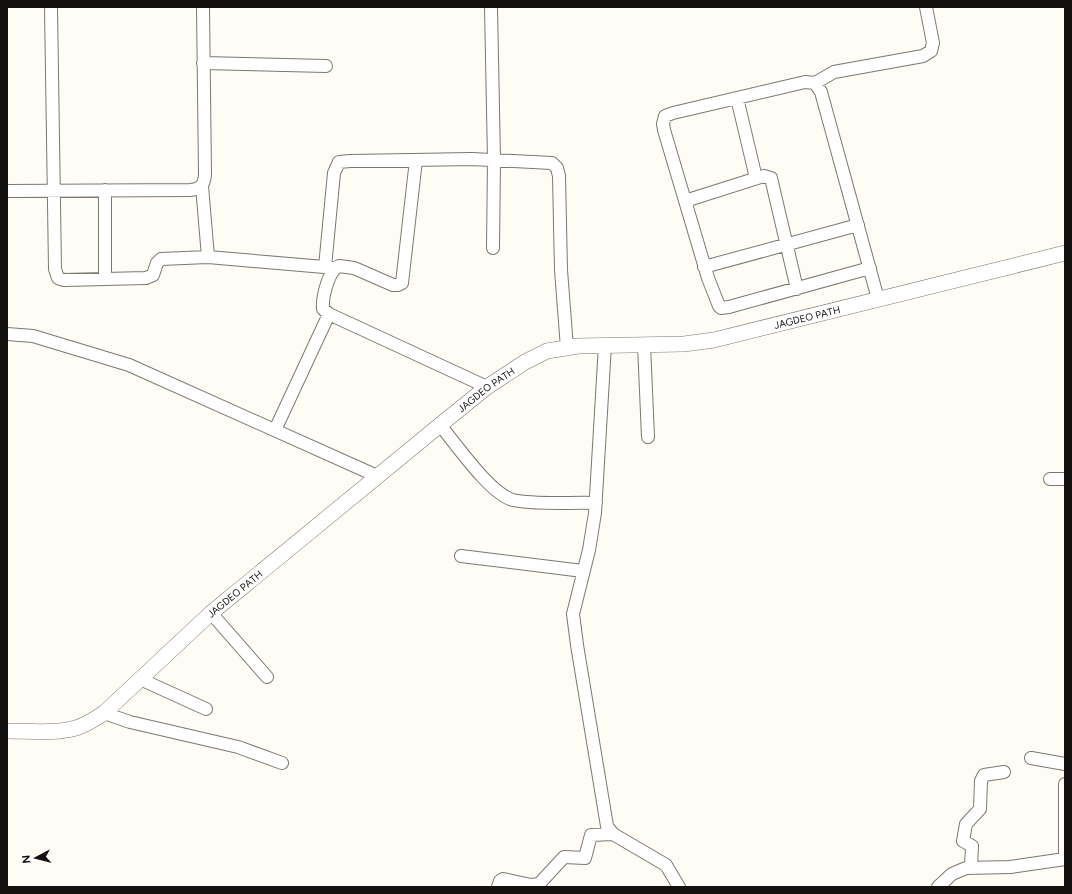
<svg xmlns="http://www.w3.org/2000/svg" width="1072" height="894" font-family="Figtree,sans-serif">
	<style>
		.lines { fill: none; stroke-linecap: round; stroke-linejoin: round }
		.minor-casing { stroke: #7b7872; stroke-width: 14 }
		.major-casing { stroke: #7b7872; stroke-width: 16 }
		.minor { stroke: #fff; stroke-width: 12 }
		.major { stroke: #fff; stroke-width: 15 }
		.labels { text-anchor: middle; stroke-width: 4; stroke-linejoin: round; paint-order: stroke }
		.street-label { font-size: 10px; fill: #12110f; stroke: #fff }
	</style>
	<rect width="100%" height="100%" fill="#fefcf4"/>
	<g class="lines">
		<g class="minor-casing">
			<path id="minor" d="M 51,7 L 55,269 L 58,278 L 64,280 L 146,278 L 153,275 L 157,263 L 161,259 L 208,257 L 336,268
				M 491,7 L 494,160 L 493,248
				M 203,63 L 326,66
				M 815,83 L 834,72 L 923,56 L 931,51 L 933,43 L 926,7
				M 737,98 L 756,178
				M 416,160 L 402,283 L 398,285 L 393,285 L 354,268 L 339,266 C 328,271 322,298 323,309 L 329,314 L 487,387
				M 202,186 L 208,257
				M 7,191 L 190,190 C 201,189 204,185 205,175 L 203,7
				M 685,201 L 764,176 L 771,178 L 797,289
				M 325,267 L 334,173 L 339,162 L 350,161 L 472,159 L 552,163 L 557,168 L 559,176 L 561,270 L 567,348
				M 704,267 L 858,225
				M 870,268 L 729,307 L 721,308 L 719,306 L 708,278 L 664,130 L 663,124 L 665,116 L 673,113 L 805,82 L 815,83 L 821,92 L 878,299
				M 105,279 L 105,190
				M 7,334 L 33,336 L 129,365 L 377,476
				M 605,345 L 595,513 L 589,550 L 573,614 L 577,645 L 607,826 L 613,834 L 666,865 L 679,887
				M 644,345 L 648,437
				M 440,425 C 456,444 490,494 513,500 C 536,505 572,502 596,503
				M 275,430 L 329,314
				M 1050,479 L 1065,479
				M 461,556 L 583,571
				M 211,613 L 267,677
				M 140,679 L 206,709
				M 104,713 L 130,722 L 238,747 L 282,763
				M 1031,758 L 1065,764
				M 1065,859 L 1065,784
				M 971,867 L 972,846 L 963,841 L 966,824 L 980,809 L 981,781 L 984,775 L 1004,772
				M 498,887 L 500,881 L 503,879 L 531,885 L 539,884 L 564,857 L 585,858 L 591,835 L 613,834
				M 938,887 L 952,874 L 966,868 L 1010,867 L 1065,859"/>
		</g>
		<g class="major-casing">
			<g id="major">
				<path id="s1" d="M 7,731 C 29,731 54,734 76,728 C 86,725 95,719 104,713 L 211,613 L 440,425 L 487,387 L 525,362 L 547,351 L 578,346 L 684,344 L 714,340 L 1065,253"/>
			</g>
		</g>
		<use href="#minor" class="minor"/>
		<use href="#major" class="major"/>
	</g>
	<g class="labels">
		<g class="street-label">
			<text dy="4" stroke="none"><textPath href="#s1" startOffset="938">JAGDEO PATH</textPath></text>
			<text dy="4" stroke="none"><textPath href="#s1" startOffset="602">JAGDEO PATH</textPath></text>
			<text dy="4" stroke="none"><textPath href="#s1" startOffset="278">JAGDEO PATH</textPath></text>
		</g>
	</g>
	<rect width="1072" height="894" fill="none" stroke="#12110f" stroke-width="16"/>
	<g transform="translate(36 858) rotate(263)" stroke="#ffffff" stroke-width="3" paint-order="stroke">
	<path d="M0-3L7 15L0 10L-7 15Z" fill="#12110f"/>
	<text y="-6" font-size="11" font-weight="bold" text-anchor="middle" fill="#12110f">N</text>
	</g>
</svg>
